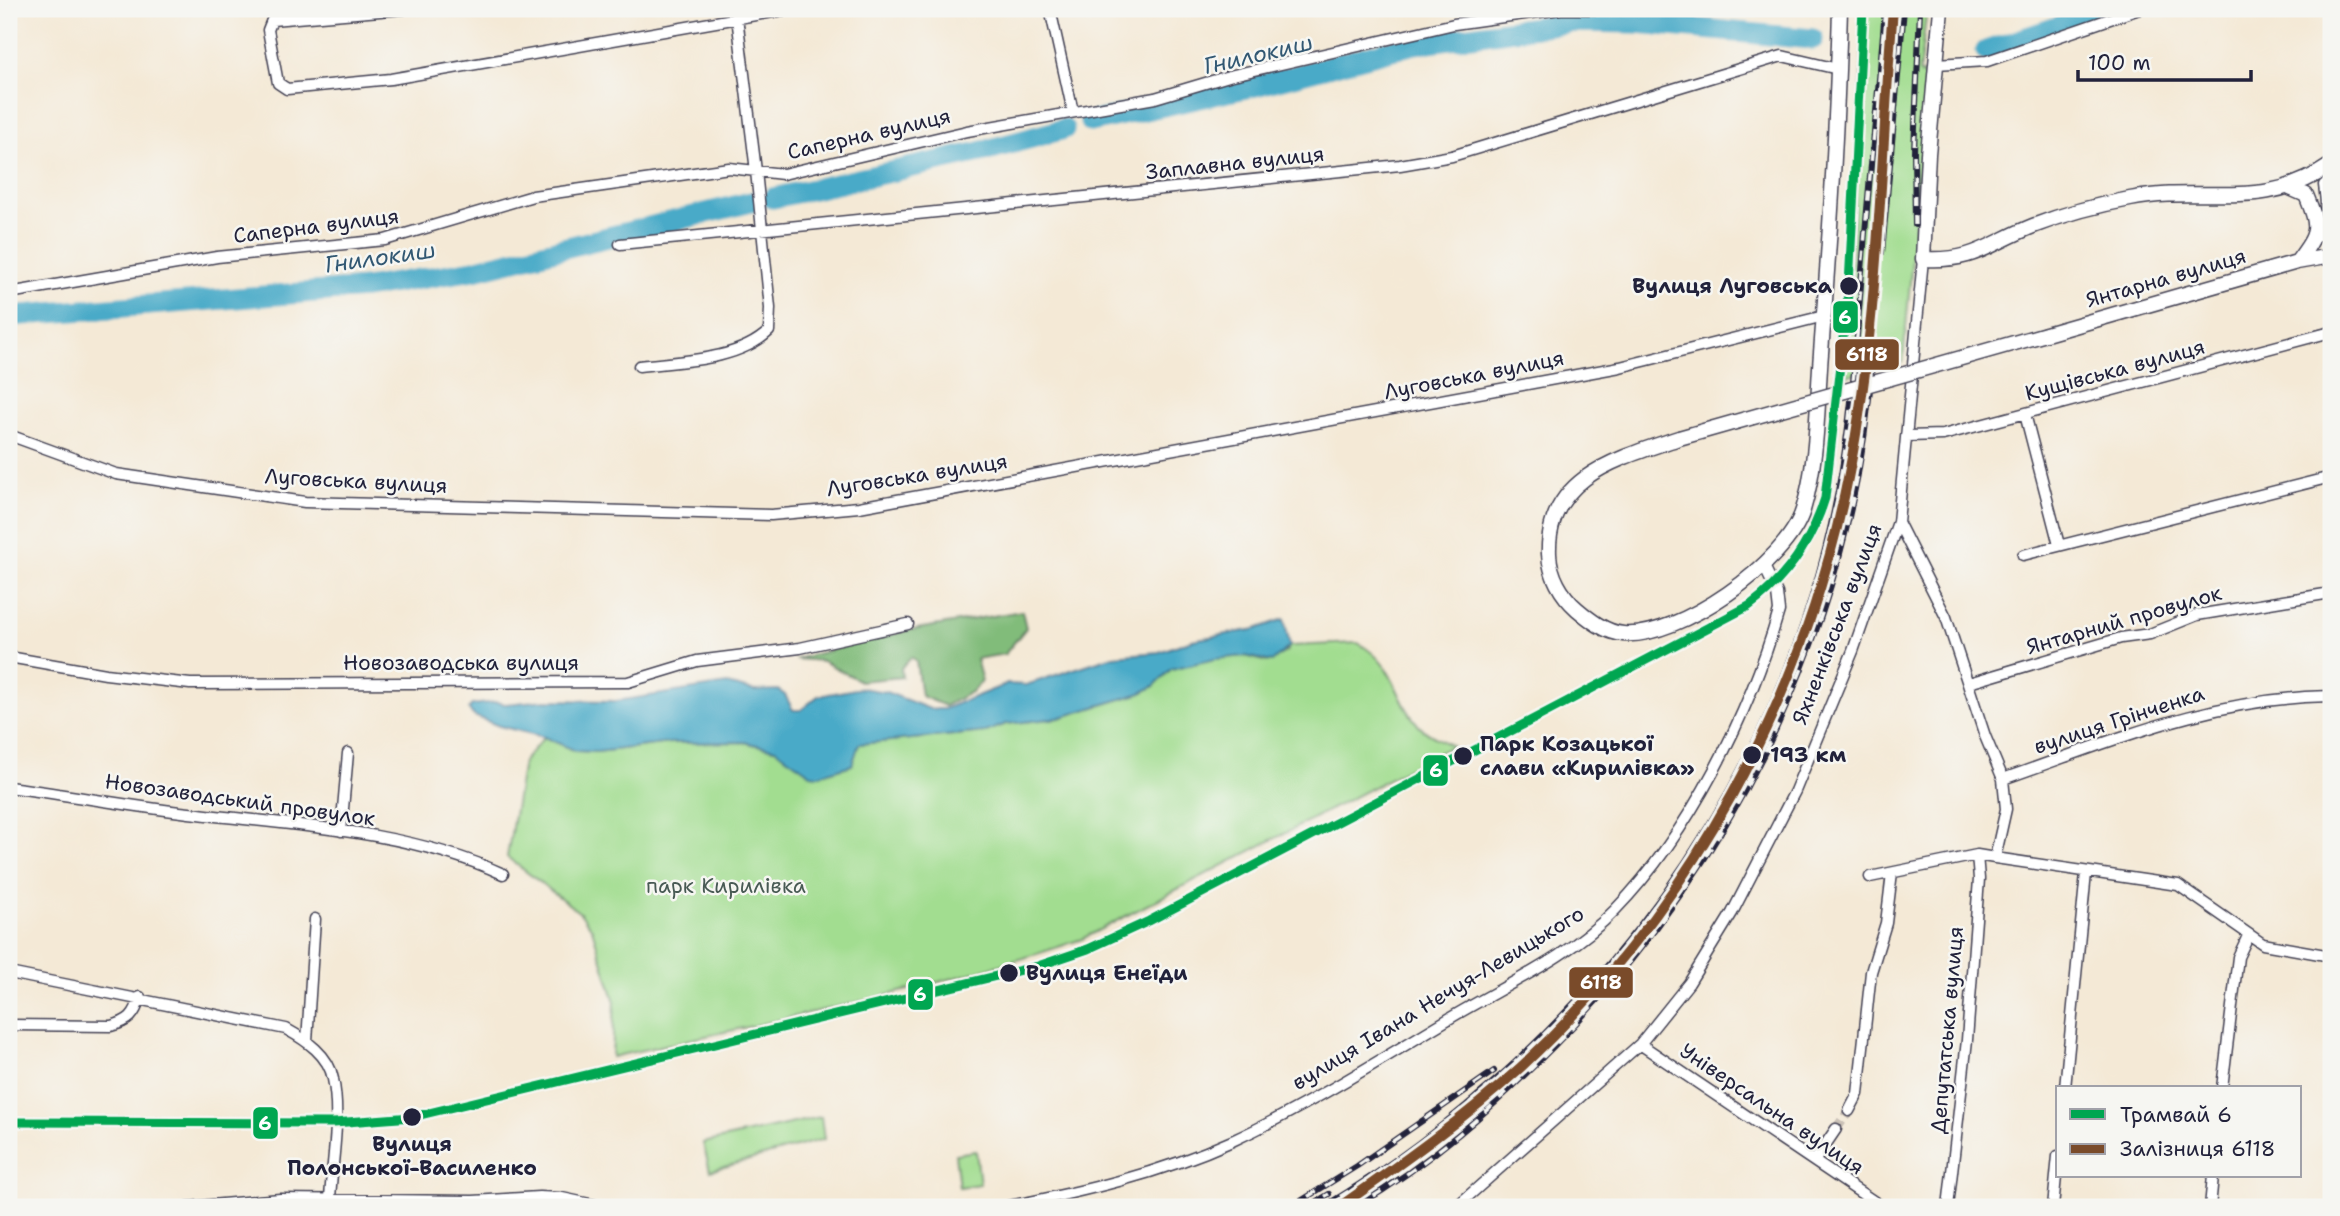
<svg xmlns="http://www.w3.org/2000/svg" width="2340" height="1216" font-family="'Shantell Sans',sans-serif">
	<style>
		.green { fill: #a2dd90; stroke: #628066; stroke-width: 2 }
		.forest { fill: #81bc7a; stroke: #526f5a; stroke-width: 2 }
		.water { fill: #49aac8; stroke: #366682; stroke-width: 2 }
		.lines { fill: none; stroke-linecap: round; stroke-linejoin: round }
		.river { stroke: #49aac8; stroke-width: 21 }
		.minor-tunnel { stroke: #cac1b7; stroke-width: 10; stroke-dasharray: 10 5; stroke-linecap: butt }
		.minor-casing { stroke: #424052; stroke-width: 13 }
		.major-casing { stroke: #424052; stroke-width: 17 }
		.minor { stroke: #fff; stroke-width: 10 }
		.major { stroke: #fff; stroke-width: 14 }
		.rail-casing { stroke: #22223b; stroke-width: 6 }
		.rail { stroke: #f6f6f2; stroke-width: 3.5; stroke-dasharray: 10; stroke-linecap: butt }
		.major-bridge-casing { stroke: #424052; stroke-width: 17; stroke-linecap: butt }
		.major-bridge { stroke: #fff; stroke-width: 14 }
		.rail-1-casing { stroke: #f6f6f2; stroke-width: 16 }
		.rail-1 { stroke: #7a4b2a; stroke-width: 10 }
		.tram-1-casing { stroke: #f6f6f2; stroke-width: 14 }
		.tram-1 { stroke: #00a651; stroke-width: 9 }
		.stop-dot { fill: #22223b; stroke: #f6f6f2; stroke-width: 2.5 }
		.labels { text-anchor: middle; stroke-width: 5; stroke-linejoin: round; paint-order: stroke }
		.street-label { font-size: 21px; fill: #22223b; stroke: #f6f6f2 }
		.stop-label { font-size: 21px; font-weight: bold; fill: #22223b; stroke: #f6f6f2; text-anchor: start }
		.park-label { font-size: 21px; fill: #485a54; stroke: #f6f6f2 }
		.water-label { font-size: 23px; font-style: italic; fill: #325873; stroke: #f6f6f2 }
		.line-badge { stroke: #f6f6f2; stroke-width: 2.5 }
		.badge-label { font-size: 19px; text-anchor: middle; font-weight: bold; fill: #fff }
	</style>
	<rect width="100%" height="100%" fill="#f6f6f2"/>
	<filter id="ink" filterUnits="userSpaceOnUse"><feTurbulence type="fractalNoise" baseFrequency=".0143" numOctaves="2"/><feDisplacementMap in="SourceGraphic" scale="14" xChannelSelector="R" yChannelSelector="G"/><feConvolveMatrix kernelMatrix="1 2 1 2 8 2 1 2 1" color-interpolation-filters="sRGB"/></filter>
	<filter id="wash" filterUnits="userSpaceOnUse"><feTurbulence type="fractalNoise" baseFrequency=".00686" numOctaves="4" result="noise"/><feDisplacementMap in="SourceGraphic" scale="28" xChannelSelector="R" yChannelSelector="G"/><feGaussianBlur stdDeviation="1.57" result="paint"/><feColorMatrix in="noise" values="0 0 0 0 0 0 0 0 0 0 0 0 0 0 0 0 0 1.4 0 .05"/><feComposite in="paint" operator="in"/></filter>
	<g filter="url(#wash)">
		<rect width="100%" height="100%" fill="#f4e9d6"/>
		<path class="green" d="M 1865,9 L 1927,9 L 1919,72 L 1928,79 L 1903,362 L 1845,376 Z
			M 1358,643 C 1398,666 1392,695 1419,726 C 1427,735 1442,740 1452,746 L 1082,939 C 929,992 769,1021 612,1057 L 615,1002 L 592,929 L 580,913 L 507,857 L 523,762 L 544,737 L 576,751 L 597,752 L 670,743 L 744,742 L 775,749 L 818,775 L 852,765 L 858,744 L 985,732 L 1006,724 L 1059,718 L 1141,693 L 1153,687 L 1171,669 L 1215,658 L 1245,656 L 1267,662 L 1286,652 L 1290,646 Z
			M 821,1117 L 824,1139 L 710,1171 L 703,1143 Z
			M 976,1151 L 980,1184 L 959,1187 L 955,1154 Z"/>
		<path class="forest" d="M 1022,611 L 1026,628 L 1005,654 L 976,659 L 982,681 L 971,692 L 945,706 L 921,696 L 916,661 L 911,657 L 901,668 L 902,677 L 860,681 L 823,661 L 796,659 L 911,630 Z"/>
		<path class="water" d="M 1284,619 L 1290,646 L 1272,662 L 1245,656 L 1215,659 L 1171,669 L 1153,687 L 1141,693 L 1058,718 L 1006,724 L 986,732 L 859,744 L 852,765 L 818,775 L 811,774 L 775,749 L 744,742 L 670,743 L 597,752 L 576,751 L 544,737 L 499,726 L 474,716 L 468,709 L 472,705 L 496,702 L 505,704 L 546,700 L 616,701 L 727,684 L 754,691 L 778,690 L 785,695 L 793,710 L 801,710 L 818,696 L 861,688 L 886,692 L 930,709 L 944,709 L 1007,684 L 1026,685 L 1113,656 L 1159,652 L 1192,640 L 1256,629 Z"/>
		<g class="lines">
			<path class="river" d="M 1986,51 L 2110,9
				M 1090,122 L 1255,86 L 1414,44 L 1571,22 L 1637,23 L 1813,39
				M 773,198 L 980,152 L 1064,129
				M 9,316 L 365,288 L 474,270 L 751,202"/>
		</g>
	</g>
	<g filter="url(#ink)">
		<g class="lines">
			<path class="minor-tunnel" d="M 1836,1129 L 1849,1111"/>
			<g class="minor-casing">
				<path id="minor" d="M 404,9 L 272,20 L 268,30 L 278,83 L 287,89 L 391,79 L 790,9
					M 1050,9 L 1073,112
					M 1936,64 L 1987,61 L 2139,9
					M 2313,241 C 2330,221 2327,210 2324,185
					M 620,244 L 1400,165 L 1452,156 L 1782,56 L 1838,69
					M 9,293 L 217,257 L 385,240 L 533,196 L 729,168 L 783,174 L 967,131 L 1155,98 L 1229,76 L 1454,24 L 1561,9 L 1613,9
					M 639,366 C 680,361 738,361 769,331 L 770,308 L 756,171 L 736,9
					M 2025,414 L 2059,545
					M 9,435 L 116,474 L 305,502 L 771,515 L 859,507 L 1620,367 L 1824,316
					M 1907,436 L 1943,435 L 2331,332
					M 1898,522 L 1946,617 L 1985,736 L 2003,779 L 2006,809 L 1995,858 L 2178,885 L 2263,944 L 2331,956
					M 2023,555 L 2331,477
					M 9,657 L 106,674 L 190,684 L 628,682 L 697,661 L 800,648 L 908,624
					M 1969,683 L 2121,638 L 2150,634 L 2197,615 L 2331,593
					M 2003,779 C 2115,740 2210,698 2331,696
					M 9,787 C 69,795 129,806 189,813 C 292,825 408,830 503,874
					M 341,831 L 348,753
					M 1870,877 L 1977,855 L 1995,858
					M 9,973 L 286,1029 C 306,1040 329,1055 333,1079 C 341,1116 332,1161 330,1199
					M 9,1025 L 111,1026 C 129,1021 135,1016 140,997
					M 307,1041 L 315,919
					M 1640,1044 L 1882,1207
					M 2065,1088 L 2086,873
					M 2222,1088 L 2238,957 L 2248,936
					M 1849,1111 L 1858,1094 L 1871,972 L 1886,923 L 1892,873
					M 1815,1160 L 1836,1129
					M 188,1207 L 280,1199 L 473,1201 L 539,1197 L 562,1198 L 604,1207
					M 1004,1207 C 1082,1192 1159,1174 1232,1141 C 1310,1105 1383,1058 1457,1014 C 1510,983 1572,955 1615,910 C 1690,833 1750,713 1779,611 L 1777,593 L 1764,566
					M 1456,1207 L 1640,1044 L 1689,983 L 1732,913 L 1795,791 L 1853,651 L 1898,522 L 1923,259
					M 1948,1207 L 1967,1040 L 1979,879 L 1977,855
					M 2053,1207 L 2058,1156
					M 2210,1207 L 2213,1176"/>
			</g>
			<g class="major-casing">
				<path id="major" d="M 1941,9 L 1928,154 L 1923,259 C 1975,262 1988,244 2033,226 C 2064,214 2097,205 2130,199 C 2204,184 2262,213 2331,165
					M 2290,188 L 2306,195 C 2320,229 2319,232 2297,262 L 2331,256
					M 2046,334 L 2297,262
					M 1679,438 C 1620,458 1546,476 1549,554 C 1550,575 1561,595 1577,609 C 1590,620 1605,632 1623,634 C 1678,639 1787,563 1803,510 C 1818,461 1817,404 1821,353 C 1830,238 1837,123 1840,9"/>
			</g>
			<use href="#minor" class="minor"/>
			<use href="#major" class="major"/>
			<g class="rail-casing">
				<path id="rail" d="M 1915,225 L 1914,151 L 1920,9
					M 1882,253 L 1904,9
					M 1291,1207 L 1357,1166 L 1494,1071
					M 1308,1207 L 1329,1194
					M 1323,1207 C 1590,1046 1790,779 1842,469 C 1854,395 1858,320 1864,246 C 1870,167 1879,88 1885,9
					M 1356,1207 C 1430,1163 1493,1108 1553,1047 C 1738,861 1856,616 1873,353 C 1875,314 1874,275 1874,237"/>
			</g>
			<use href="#rail" class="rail"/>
			<g class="major-bridge-casing">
				<path id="major-bridge" d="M 1679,438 L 2046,334"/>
			</g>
			<use href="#major-bridge" class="major-bridge"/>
			<g class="rail-1-casing">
				<path id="rail-1" d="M 1339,1207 C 1402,1163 1464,1119 1521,1067 C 1689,910 1805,699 1849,473 C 1879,321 1880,163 1893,9"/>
			</g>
			<use href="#rail-1" class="rail-1"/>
			<g class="tram-1-casing">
				<path id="tram-1" d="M 9,1122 L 334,1123 L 412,1117 L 1038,966 L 1088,949 L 1149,921 L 1749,606 C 1787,578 1811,543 1825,498 L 1849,285 L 1863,9"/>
			</g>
			<use href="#tram-1" class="tram-1"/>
		</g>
	</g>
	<g class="stop-dot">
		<circle cx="1849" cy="286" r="10"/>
		<circle cx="1752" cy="755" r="10"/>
		<circle cx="1463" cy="756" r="10"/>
		<circle cx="1009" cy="973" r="10"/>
		<circle cx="412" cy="1117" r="10"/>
	</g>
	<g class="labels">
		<g class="street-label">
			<text transform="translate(869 134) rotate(-13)" y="7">Саперна вулиця</text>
			<text transform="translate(1235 163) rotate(-6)" y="7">Заплавна вулиця</text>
			<text transform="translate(316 226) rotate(-7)" y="7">Саперна вулиця</text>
			<text transform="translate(2166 278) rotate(-16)" y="7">Янтарна вулиця</text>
			<text transform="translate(2115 370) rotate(-15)" y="7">Кущівська вулиця</text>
			<text transform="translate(1474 375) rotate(-11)" y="7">Луговська вулиця</text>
			<text transform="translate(917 475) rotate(-9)" y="7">Луговська вулиця</text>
			<text transform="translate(356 481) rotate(3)" y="7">Луговська вулиця</text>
			<text transform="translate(2124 620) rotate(-16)" y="7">Янтарний провулок</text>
			<text transform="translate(1837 624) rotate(-69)" y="7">Яхненківська вулиця</text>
			<text x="461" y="670">Новозаводська вулиця</text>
			<text transform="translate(2119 720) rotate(-18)" y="7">вулиця Грінченка</text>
			<text transform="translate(240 800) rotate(8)" y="7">Новозаводський провулок</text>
			<text transform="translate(1438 998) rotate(-31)" y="7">вулиця Івана Нечуя-Левицького</text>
			<text transform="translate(1947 1030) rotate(-85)" y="7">Депутатська вулиця</text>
			<text transform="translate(1772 1109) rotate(34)" y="7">Універсальна вулиця</text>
		</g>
		<g class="stop-label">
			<text x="1832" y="293" text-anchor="end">Вулиця Луговська</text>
			<text x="1480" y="751">Парк Козацької<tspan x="1480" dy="24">слави «Кирилівка»</tspan></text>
			<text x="1770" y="762">193 км</text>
			<text x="1026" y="980">Вулиця Енеїди</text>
			<text x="412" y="1151" text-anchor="middle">Вулиця<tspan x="412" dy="24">Полонської-Василенко</tspan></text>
		</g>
		<g class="park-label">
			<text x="726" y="893">парк Кирилівка</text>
		</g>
		<g class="water-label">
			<text transform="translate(1258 54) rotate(-13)" y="8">Гнилокиш</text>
			<text transform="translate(380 257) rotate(-8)" y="8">Гнилокиш</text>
		</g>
	</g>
	<g class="line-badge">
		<rect x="1832" y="300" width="27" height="34" rx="7" fill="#00a651"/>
		<rect x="1834" y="338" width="66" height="33" rx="7" fill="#7a4b2a"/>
		<rect x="1422" y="754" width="27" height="33" rx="7" fill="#00a651"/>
		<rect x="1568" y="966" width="66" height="33" rx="7" fill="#7a4b2a"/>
		<rect x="907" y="978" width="27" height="33" rx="7" fill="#00a651"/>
		<rect x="252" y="1106" width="27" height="34" rx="7" fill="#00a651"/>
	</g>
	<g class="badge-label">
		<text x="1845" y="324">6</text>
		<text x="1867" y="361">6118</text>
		<text x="1436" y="777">6</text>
		<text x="1601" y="989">6118</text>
		<text x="920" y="1001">6</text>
		<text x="265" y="1130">6</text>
	</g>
	<rect width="2340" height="1216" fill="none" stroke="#f6f6f2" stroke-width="35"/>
	<rect x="2056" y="1086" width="245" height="91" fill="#f6f6f2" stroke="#a1a1a9" stroke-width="2"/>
	<rect x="2070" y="1109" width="35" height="10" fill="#00a651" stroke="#a1a1a9" stroke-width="2"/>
	<text x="2120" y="1122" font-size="21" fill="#22223b">Трамвай 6</text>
	<rect x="2070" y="1144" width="35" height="10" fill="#7a4b2a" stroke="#a1a1a9" stroke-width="2"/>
	<text x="2120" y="1156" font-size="21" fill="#22223b">Залізниця 6118</text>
	<path d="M2078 70v10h173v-10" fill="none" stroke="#22223b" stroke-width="3.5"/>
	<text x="2088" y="70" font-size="21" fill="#22223b" stroke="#f6f6f2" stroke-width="5" paint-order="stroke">100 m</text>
</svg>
